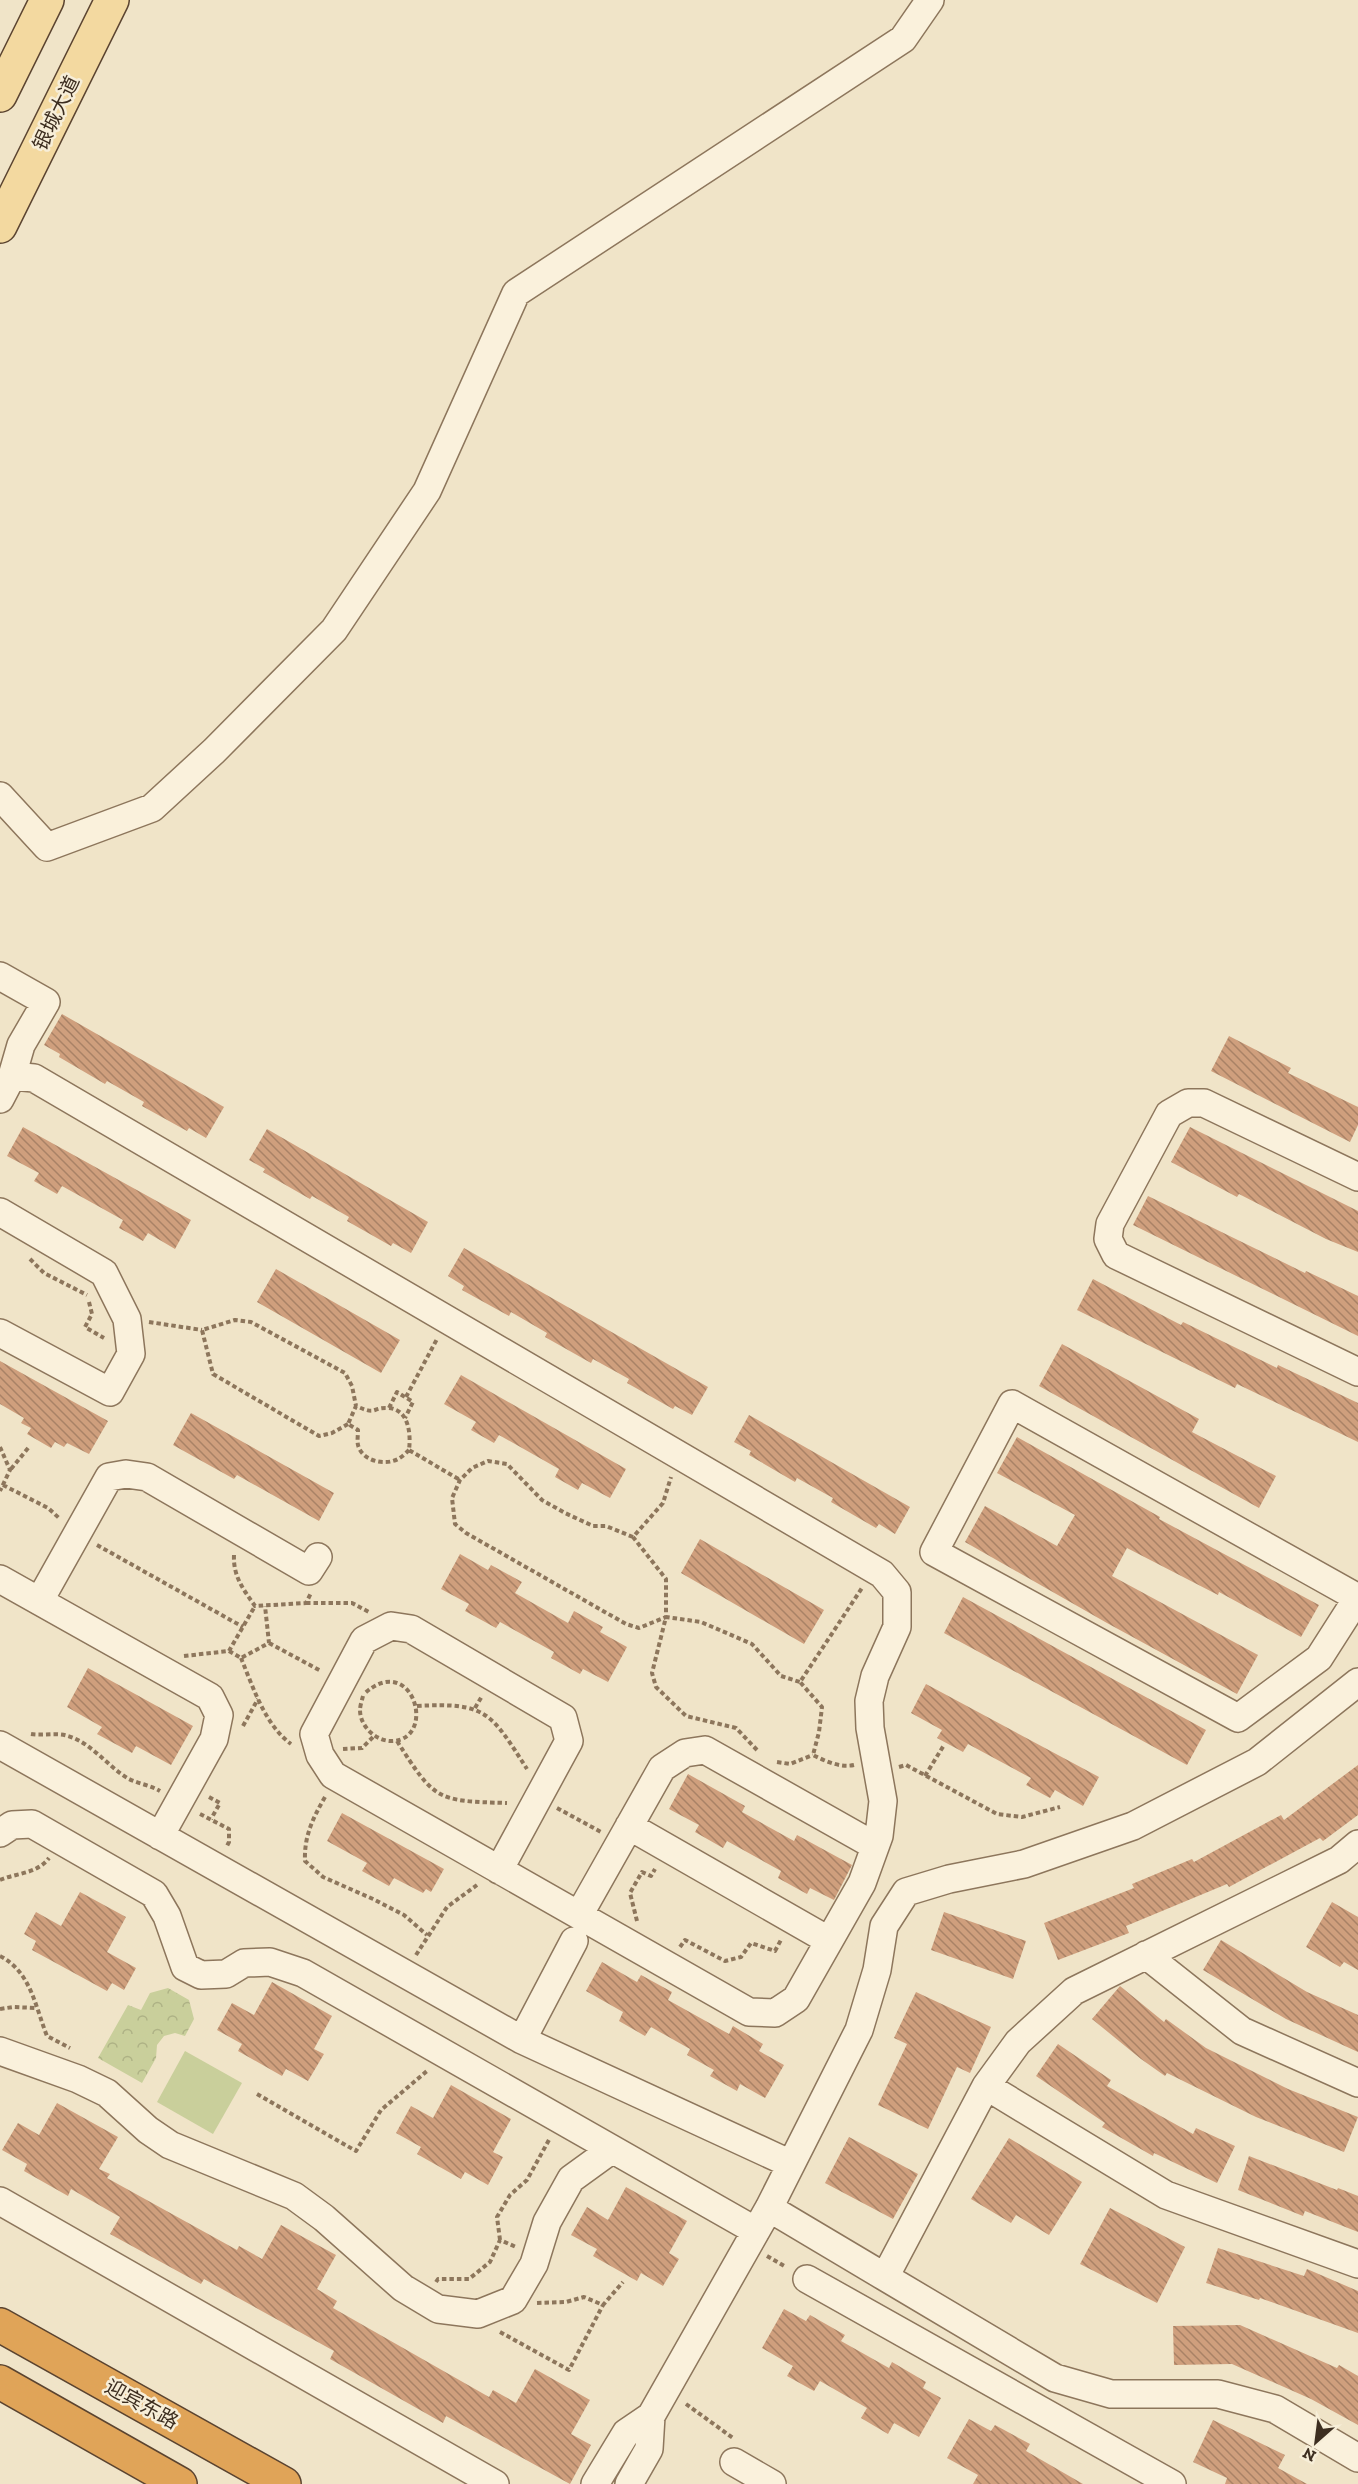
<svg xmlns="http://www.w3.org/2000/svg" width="1358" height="2484" font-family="'Zilla Slab','Noto Sans SC',serif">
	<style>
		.grass { fill: #c9cf9b }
		.forest { fill: url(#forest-crowns) }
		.building { fill: url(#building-back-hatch) }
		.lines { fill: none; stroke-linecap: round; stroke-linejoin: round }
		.minor-casing { stroke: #8d765c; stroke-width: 30 }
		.major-casing { stroke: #5b4430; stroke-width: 36 }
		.highway-casing { stroke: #5b4430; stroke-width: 36 }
		.path { stroke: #8d765c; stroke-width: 4; stroke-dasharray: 4.5 3; stroke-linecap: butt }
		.minor { stroke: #faf1dc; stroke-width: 27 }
		.major { stroke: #f3d9a0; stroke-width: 33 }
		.highway { stroke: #e0a458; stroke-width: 33 }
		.labels { text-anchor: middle; stroke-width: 5; stroke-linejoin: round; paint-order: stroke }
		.street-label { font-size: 20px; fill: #3d2e20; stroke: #f7eed8 }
	</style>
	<defs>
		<pattern id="forest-crowns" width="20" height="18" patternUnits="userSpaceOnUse" patternTransform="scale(1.5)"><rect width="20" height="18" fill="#c9cf9b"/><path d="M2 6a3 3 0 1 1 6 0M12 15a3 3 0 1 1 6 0" fill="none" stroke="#aeb285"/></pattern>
		<pattern id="building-back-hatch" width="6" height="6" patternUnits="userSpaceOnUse" patternTransform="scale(1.5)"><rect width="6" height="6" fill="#cf9f7d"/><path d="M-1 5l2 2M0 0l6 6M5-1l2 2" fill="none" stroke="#a98266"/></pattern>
	</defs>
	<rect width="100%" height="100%" fill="#f0e4c8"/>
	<path class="grass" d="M 185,2051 L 242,2083 L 213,2134 L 157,2102 Z"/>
	<path class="forest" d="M 168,1988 L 189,2000 L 194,2019 L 185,2036 L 175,2033 L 164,2036 L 157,2045 L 156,2058 L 142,2083 L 98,2058 L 128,2005 L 141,2010 L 150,1993 Z"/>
	<path class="building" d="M 62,1014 L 224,1107 L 206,1138 L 189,1128 L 187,1131 L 142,1106 L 144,1102 L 107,1081 L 105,1084 L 59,1057 L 60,1054 L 44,1045 Z
		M 1229,1036 L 1291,1068 L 1288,1073 L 1358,1107 L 1358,1125 L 1350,1142 L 1211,1071 Z
		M 23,1127 L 191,1220 L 175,1249 L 148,1233 L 143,1241 L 119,1228 L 123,1220 L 62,1186 L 57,1194 L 34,1181 L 39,1173 L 7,1156 Z
		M 1190,1127 L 1358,1211 L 1358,1252 L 1326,1239 L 1239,1194 L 1237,1197 L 1171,1162 Z
		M 267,1129 L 428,1222 L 411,1253 L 393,1243 L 391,1246 L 347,1221 L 349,1217 L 312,1196 L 310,1199 L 263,1172 L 265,1169 L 249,1160 Z
		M 1148,1196 L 1305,1273 L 1306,1271 L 1358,1296 L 1358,1336 L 1133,1225 Z
		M 464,1248 L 708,1387 L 692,1415 L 675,1406 L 673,1409 L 627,1383 L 629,1379 L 593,1359 L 591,1363 L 545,1337 L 547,1333 L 511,1312 L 509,1316 L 462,1290 L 464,1286 L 448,1276 Z
		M 276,1269 L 400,1340 L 381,1373 L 257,1302 Z
		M 1093,1279 L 1181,1325 L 1183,1322 L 1277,1368 L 1278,1365 L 1358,1403 L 1358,1442 L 1237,1384 L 1235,1388 L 1077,1310 Z
		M 1062,1344 L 1199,1419 L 1192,1432 L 1276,1476 L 1259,1508 L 1039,1386 Z
		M 0,1361 L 108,1421 L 89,1454 L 67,1443 L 64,1447 L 55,1442 L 51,1448 L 27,1434 L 31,1428 L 21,1423 L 24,1418 L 0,1404 Z
		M 461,1375 L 626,1469 L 610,1498 L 582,1483 L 578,1490 L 555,1477 L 559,1469 L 499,1435 L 494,1443 L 471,1430 L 476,1422 L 444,1404 Z
		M 191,1413 L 334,1493 L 319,1521 L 237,1475 L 234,1479 L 173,1445 Z
		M 749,1415 L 910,1507 L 895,1534 L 879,1524 L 876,1528 L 831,1502 L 833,1498 L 797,1478 L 795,1482 L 749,1455 L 751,1451 L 734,1442 Z
		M 1017,1437 L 1160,1517 L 1159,1519 L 1319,1605 L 1301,1637 L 1219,1592 L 1218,1595 L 1127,1548 L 1112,1576 L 1258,1655 L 1237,1694 L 1107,1623 L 965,1542 L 985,1506 L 1057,1546 L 1075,1515 L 997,1473 Z
		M 700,1539 L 824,1610 L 804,1644 L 681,1573 Z
		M 460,1554 L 488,1570 L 491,1565 L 522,1582 L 515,1593 L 568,1623 L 574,1611 L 603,1627 L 600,1632 L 627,1647 L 608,1682 L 583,1669 L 580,1674 L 551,1658 L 554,1652 L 500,1622 L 496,1628 L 465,1611 L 469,1604 L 441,1589 Z
		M 963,1597 L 1206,1730 L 1187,1765 L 944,1633 Z
		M 88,1668 L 193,1726 L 171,1765 L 136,1746 L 132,1753 L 97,1734 L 102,1727 L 67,1707 Z
		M 926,1684 L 1099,1777 L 1083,1806 L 1055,1790 L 1050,1798 L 1026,1785 L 1031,1778 L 968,1744 L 963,1752 L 937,1738 L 942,1730 L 911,1713 Z
		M 1358,1765 L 1358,1815 L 1323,1841 L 1320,1838 L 1229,1887 L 1227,1884 L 1126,1926 L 1129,1933 L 1058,1960 L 1044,1923 L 1134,1888 L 1132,1884 L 1192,1859 L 1194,1862 L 1281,1815 L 1284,1820 Z
		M 688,1774 L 745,1806 L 742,1812 L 794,1841 L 797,1835 L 852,1865 L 834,1900 L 810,1888 L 807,1894 L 778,1878 L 781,1871 L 727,1841 L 723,1848 L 695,1832 L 699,1825 L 669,1809 Z
		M 342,1813 L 444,1869 L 431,1892 L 426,1889 L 423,1893 L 394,1878 L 389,1886 L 362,1871 L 367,1863 L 327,1841 Z
		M 80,1892 L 126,1917 L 107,1952 L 136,1968 L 124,1990 L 112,1983 L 107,1991 L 32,1950 L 36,1941 L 24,1934 L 36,1912 L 61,1926 Z
		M 1332,1902 L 1358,1917 L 1358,1970 L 1344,1962 L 1340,1967 L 1306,1947 Z
		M 944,1912 L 1026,1941 L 1013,1979 L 931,1950 Z
		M 1221,1940 L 1307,1992 L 1358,2015 L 1358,2052 L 1286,2019 L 1203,1970 Z
		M 602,1962 L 637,1982 L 641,1975 L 672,1992 L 668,2000 L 729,2034 L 733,2026 L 763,2044 L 759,2051 L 784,2065 L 765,2098 L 740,2084 L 737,2091 L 710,2076 L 714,2070 L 687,2055 L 690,2049 L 651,2027 L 645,2036 L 619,2021 L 623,2012 L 586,1991 Z
		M 272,1982 L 332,2016 L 314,2049 L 324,2054 L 308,2081 L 286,2069 L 282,2076 L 238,2051 L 242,2044 L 217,2030 L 232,2003 L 254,2015 Z
		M 1120,1986 L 1164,2022 L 1166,2019 L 1206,2048 L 1288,2089 L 1358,2117 L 1344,2152 L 1256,2117 L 1167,2073 L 1165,2076 L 1141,2059 L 1092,2019 Z
		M 916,1992 L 991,2027 L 970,2073 L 957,2067 L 928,2129 L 878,2105 L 907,2044 L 894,2038 Z
		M 1058,2044 L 1111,2080 L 1107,2086 L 1193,2134 L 1196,2128 L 1235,2146 L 1217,2183 L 1154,2153 L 1153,2156 L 1102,2127 L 1105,2123 L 1036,2076 Z
		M 451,2085 L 511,2119 L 493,2152 L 503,2157 L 488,2185 L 465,2172 L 461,2179 L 417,2154 L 421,2147 L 396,2133 L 411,2106 L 433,2118 Z
		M 57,2103 L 118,2137 L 99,2169 L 110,2174 L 107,2178 L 237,2250 L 239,2246 L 262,2259 L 281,2225 L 336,2255 L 317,2289 L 337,2301 L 333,2308 L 489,2397 L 493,2390 L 516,2403 L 535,2369 L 590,2400 L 571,2434 L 591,2445 L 570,2484 L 446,2416 L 443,2423 L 330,2359 L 334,2351 L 204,2279 L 201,2284 L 110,2234 L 120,2217 L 71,2189 L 68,2196 L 24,2171 L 27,2164 L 2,2150 L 18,2123 L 39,2135 Z
		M 849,2137 L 918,2174 L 893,2219 L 825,2183 Z
		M 1009,2138 L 1082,2182 L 1049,2235 L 1016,2215 L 1011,2223 L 971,2199 Z
		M 1249,2156 L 1337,2190 L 1338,2188 L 1358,2196 L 1358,2232 L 1305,2211 L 1303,2216 L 1238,2190 Z
		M 626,2187 L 687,2221 L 669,2253 L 679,2259 L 663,2286 L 641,2273 L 637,2281 L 593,2256 L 597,2249 L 571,2235 L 587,2207 L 608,2220 Z
		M 1110,2208 L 1185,2247 L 1157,2303 L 1080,2264 Z
		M 1218,2248 L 1304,2276 L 1307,2269 L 1358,2291 L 1358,2333 L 1260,2298 L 1259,2300 L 1206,2283 Z
		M 784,2309 L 806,2321 L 810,2315 L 845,2335 L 841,2341 L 889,2368 L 892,2362 L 926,2382 L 923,2388 L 941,2398 L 919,2437 L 894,2423 L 888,2434 L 861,2418 L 867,2408 L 820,2381 L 814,2391 L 787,2376 L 793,2366 L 762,2348 Z
		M 1240,2325 L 1337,2368 L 1339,2365 L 1358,2376 L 1358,2425 L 1311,2399 L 1232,2364 L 1174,2365 L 1173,2326 Z
		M 969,2419 L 991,2431 L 995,2425 L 1030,2444 L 1026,2451 L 1083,2484 L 973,2484 L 978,2475 L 947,2458 Z
		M 1213,2420 L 1285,2455 L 1278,2468 L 1307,2484 L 1225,2484 L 1227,2478 L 1193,2462 Z"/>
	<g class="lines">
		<g class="minor-casing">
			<path id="minor" d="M 0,796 L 47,847 L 152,808 L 214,751 L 334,630 L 427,491 L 516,293 L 903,39 L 930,0
				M 0,976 L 46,1002 L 21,1045 L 12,1076
				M 0,1099 L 12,1076 L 34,1078 L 882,1574 L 897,1592 L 897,1627 L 875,1676 L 869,1701 L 870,1728 L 883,1801 L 879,1836 L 862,1883 L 796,1999 L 775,2013 L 749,2012 L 333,1775 L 320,1755 L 314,1734 L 364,1640 L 391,1626 L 411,1629 L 563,1718 L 569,1741 L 499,1870
				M 1358,1177 L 1204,1103 L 1188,1103 L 1169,1114 L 1110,1224 L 1108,1239 L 1116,1255 L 1358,1372
				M 0,1212 L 104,1273 L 127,1319 L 131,1354 L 110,1392 L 0,1333
				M 0,1579 L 210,1697 L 219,1715 L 214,1739 L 160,1836
				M 1358,1598 L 1012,1404 L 934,1552 L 1238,1718 L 1319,1658 L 1358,1597
				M 40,1600 L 109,1477 L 126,1474 L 147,1477 L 309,1571 L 318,1557
				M 0,1745 L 522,2040 L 791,2164
				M 629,1826 L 828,1940
				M 0,1833 L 12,1825 L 32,1824 L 154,1894 L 167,1916 L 185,1967 L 201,1975 L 226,1974 L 244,1963 L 270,1962 L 303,1973 L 756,2231
				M 1358,1844 L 1339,1860 L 1074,1991 L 1018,2042 L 986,2086 L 885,2277 L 1055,2378 L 1111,2394 L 1218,2394 L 1275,2409 L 1358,2458
				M 579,1915 L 662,1768 L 685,1753 L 705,1750 L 875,1846
				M 1146,1955 L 1242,2031 L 1358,2083
				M 522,2040 L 574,1941
				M 0,2051 L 78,2079 L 107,2093 L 148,2130 L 170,2145 L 294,2196 L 324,2218 L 403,2288 L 438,2309 L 478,2314 L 513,2300 L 534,2264 L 547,2222 L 571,2179 L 611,2150
				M 986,2086 L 1166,2195 L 1358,2264
				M 0,2201 L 495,2484
				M 769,2208 L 885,2277
				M 807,2279 L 1172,2484
				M 651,2416 L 769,2208 L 859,2030 L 877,1970 L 884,1926 L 906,1892 L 949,1879 L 1024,1864 L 1133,1826 L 1257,1762 L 1358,1682
				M 734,2462 L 772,2484
				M 595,2484 L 626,2433 L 651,2416 L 649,2449 L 629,2484"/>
		</g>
		<g class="major-casing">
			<path id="major" d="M 0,95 L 47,0
				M 0,226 L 112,0"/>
		</g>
		<g class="highway-casing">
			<path id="highway" d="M 0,2325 L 284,2484
				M 0,2382 L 180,2484"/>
		</g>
		<path class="path" d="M 30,1259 L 44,1273 L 87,1295
			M 89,1302 L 92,1314 L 85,1327 L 104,1338
			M 149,1322 L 202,1330
			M 406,1397 L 437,1339
			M 389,1408 L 397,1392 L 413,1402 L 405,1418
			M 348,1424 L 332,1433 L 319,1436 L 213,1374 L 202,1330 L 235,1320 L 251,1322 L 345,1373 L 352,1386 L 356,1406
			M 0,1447 L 10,1470 L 0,1491
			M 409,1450 C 406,1453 402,1457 398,1459 C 385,1466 362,1461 358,1445 C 357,1441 358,1435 358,1430 L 348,1424 L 356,1406 C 378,1416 371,1407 388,1408 C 409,1409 411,1434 409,1450 L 460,1480
			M 11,1469 L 29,1447
			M 3,1485 L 48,1508 L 59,1518
			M 633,1537 L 606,1526 L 593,1526 L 565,1513 L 542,1500 L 507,1464 L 488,1461 L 472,1468 L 460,1480 L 452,1498 L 455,1524 L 466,1533 L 626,1624 L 639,1628 L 666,1617 L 666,1579 L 633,1537 L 663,1503 L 671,1477
			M 97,1545 L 243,1627
			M 234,1555 C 233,1576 243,1589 255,1606 L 306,1603 L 311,1593
			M 306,1603 L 352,1603 L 369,1612
			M 269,1643 L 321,1671
			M 229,1651 L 241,1658 L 269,1643 L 265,1606
			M 184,1656 L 229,1651 L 255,1606
			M 241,1658 C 253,1687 265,1725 291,1744
			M 363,1696 C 362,1700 360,1706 360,1710 C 360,1727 377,1742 393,1741 C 438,1738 412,1650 364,1694
			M 417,1706 C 487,1702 491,1713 527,1769
			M 475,1708 L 482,1696
			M 243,1726 L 258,1699
			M 31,1734 C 43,1736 57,1732 68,1736 C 92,1743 108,1767 129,1779 C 139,1784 150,1785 160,1791
			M 397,1741 C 435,1801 437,1801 507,1803
			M 343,1749 L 362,1748 L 374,1736
			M 757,1750 L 736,1728 L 686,1716 L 656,1687 L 652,1673 L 666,1617 L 701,1622 L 752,1644 L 781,1676 L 800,1682
			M 777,1762 L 790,1764 L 813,1755
			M 854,1765 C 840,1768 825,1761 813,1755 L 819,1732 L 822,1707 L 800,1682 L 862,1588
			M 899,1767 L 906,1765 L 997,1814 L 1022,1817 L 1060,1807
			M 925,1776 L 944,1745
			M 209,1797 L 220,1803 L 211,1819
			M 325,1797 C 313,1818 304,1836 305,1861 L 323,1877 L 373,1899 L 404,1915 L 427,1935
			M 557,1808 L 601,1832
			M 200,1814 L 229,1829 L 229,1842 L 226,1848
			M 0,1880 C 16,1873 37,1874 49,1858
			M 637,1921 L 630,1893 L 642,1872 L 651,1876 L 655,1869
			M 680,1947 L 685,1940 L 725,1961 L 741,1957 L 751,1943 L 775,1951 L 782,1938
			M 416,1955 L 447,1907 L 477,1885
			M 0,1956 C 31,1972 35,2006 47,2036 L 70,2048
			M 0,2009 L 13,2007 L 36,2008
			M 257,2094 L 356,2151 L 381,2110 L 427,2071
			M 500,2240 L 497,2217 L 510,2195 L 527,2180 L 550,2138
			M 767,2256 L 786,2267
			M 436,2282 L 438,2279 L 469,2279 L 490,2262 L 500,2240 L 516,2247
			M 537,2303 L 566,2302 L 584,2297 L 603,2305 L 623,2282
			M 500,2332 L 569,2370 L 603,2305
			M 686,2404 L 733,2438"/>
		<use href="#minor" class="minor"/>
		<use href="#major" class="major"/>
		<use href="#highway" class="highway"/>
	</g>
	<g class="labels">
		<g class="street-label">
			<text transform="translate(56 113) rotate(-64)" y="7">银城大道</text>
			<text transform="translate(142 2404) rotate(29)" y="7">迎宾东路</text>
		</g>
	</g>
	<g transform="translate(1316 2442) rotate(208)" stroke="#f7eed8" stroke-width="4.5" paint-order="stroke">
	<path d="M0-4.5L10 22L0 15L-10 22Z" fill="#3d2e20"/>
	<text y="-9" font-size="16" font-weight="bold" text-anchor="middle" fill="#3d2e20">N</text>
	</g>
</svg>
